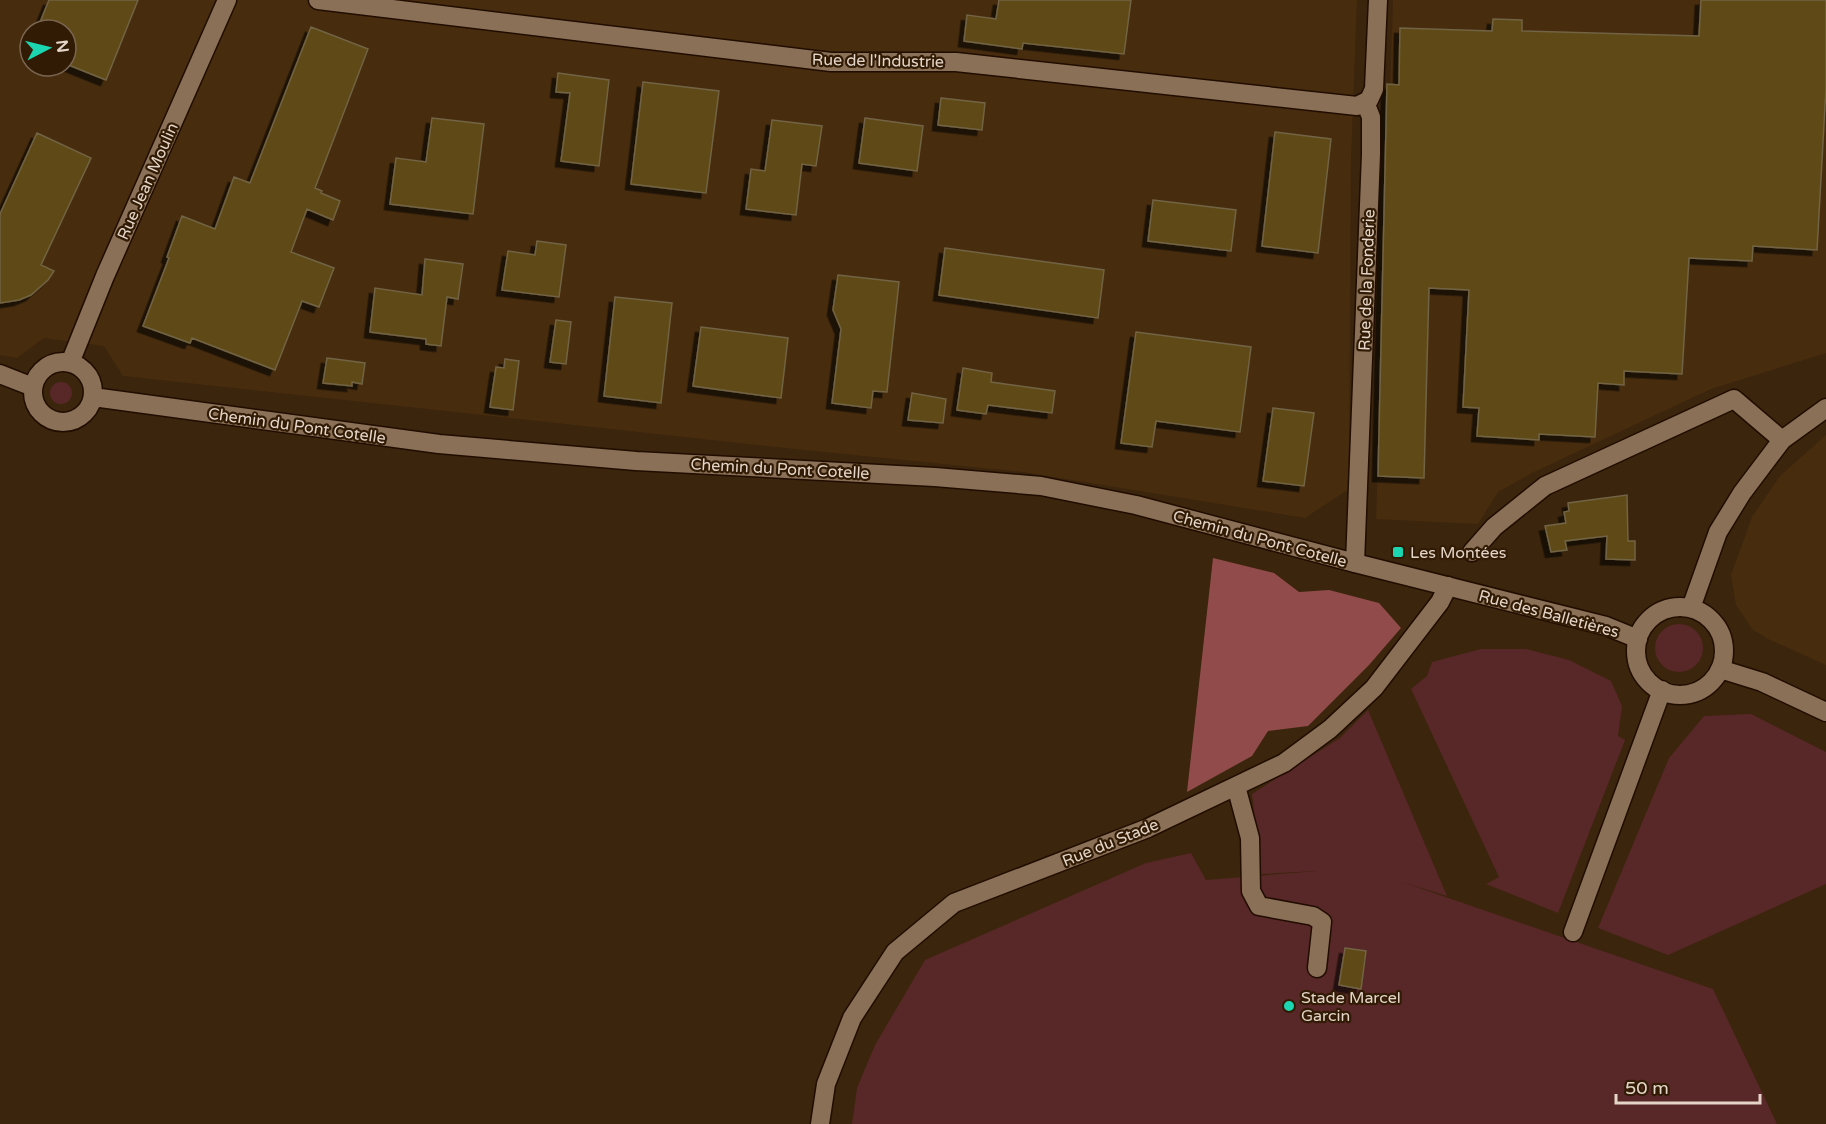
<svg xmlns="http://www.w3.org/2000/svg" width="1826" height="1124" font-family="'Varela Round',sans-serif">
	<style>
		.built { fill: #472c0e; fill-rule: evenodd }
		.green { fill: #582727 }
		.forest { fill: #904b4a }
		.building { fill: #5f4a14; stroke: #716344; stroke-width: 1.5; filter: url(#shadow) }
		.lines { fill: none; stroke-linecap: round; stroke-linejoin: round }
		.street-casing { stroke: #210d00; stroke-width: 21 }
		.secondary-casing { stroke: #210d00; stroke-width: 21 }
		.street { stroke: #8a7057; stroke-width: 18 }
		.secondary { stroke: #8a7057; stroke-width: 18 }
		.poi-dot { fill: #1cd5b1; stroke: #311b04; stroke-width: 2 }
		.labels { text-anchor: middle; stroke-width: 4.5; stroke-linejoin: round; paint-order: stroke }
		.street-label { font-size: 16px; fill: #e4d5c8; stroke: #311b04 }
		.poi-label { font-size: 16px; fill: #e4d5c8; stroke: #311b04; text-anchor: start }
	</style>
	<defs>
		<filter id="shadow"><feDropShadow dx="-5.5" dy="5.5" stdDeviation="0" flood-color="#0009"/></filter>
	</defs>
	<rect width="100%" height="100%" fill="#3b250d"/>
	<path class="built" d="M 0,0 L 1357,0 L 1351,161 L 1349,489 L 1305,518 L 1023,472 L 804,450 L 123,376 L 104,346 L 44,338 L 17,358 L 0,355 ZM 30,30 L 66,30 L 66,66 L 30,66 Z
		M 1393,0 L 1826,0 L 1826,353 L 1711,389 L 1534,472 L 1498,492 L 1478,524 L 1376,519 Z
		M 1826,435 L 1826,665 L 1770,640 L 1753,630 L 1736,605 L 1731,575 L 1752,517 L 1780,476 Z"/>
	<path class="green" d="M50 393a11 11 0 1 1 22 0a11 11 0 1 1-22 0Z
		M1655 648a24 24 0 1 1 48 0a24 24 0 1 1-48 0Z
		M 1481,649 L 1526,649 L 1569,660 L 1611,681 L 1622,706 L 1618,736 L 1625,740 L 1558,913 L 1486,884 L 1499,877 L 1411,689 L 1427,676 L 1432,662 Z
		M 1368,710 L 1447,896 L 1402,882 L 1713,989 L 1777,1124 L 852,1124 L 857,1088 L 875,1045 L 925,960 L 1146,863 L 1191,853 L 1206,880 L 1317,871 L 1261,874 L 1252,794 L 1340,738 Z
		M 1751,714 L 1826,752 L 1826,884 L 1668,955 L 1598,928 L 1669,758 L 1704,716 Z"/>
	<path class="forest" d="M 1213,558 L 1274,573 L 1299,592 L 1329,590 L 1379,603 L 1401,628 L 1369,665 L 1308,726 L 1268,731 L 1252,756 L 1187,792 Z"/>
	<path class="building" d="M 49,0 L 138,0 L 106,80 L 66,64 L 66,30 L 37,30 Z
		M 999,0 L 1131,0 L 1124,54 L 1023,43 L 1022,49 L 964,41 L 967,15 L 996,19 Z
		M 1701,0 L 1826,0 L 1826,88 L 1817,250 L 1753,246 L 1752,261 L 1689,258 L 1682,374 L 1624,371 L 1624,385 L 1598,383 L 1595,437 L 1539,434 L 1539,440 L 1477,436 L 1479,408 L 1463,407 L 1469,290 L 1429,288 L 1424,478 L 1378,476 L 1387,84 L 1399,85 L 1400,28 L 1492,31 L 1493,19 L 1522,20 L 1522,31 L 1699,36 Z
		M 311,27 L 368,49 L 315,188 L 322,191 L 321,193 L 340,201 L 333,220 L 307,209 L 291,252 L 334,268 L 319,307 L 302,301 L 275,370 L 192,338 L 190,343 L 143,326 L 169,258 L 167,257 L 182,216 L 215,229 L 234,177 L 250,183 Z
		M 558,73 L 609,80 L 599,166 L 561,161 L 570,93 L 556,92 Z
		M 643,82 L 719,91 L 706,193 L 631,184 Z
		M 941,98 L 985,103 L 982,130 L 938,125 Z
		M 432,118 L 484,124 L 473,214 L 390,204 L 396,158 L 426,162 Z
		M 865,118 L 923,126 L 917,171 L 859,163 Z
		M 772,120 L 822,126 L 816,166 L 802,164 L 796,215 L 746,209 L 751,169 L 765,171 Z
		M 1275,132 L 1331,139 L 1318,253 L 1262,246 Z
		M 37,133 L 91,158 L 41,265 L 54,271 L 48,280 L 31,295 L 19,300 L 0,303 L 0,214 Z
		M 1153,200 L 1236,210 L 1231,251 L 1148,241 Z
		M 537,241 L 566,245 L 559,297 L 502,290 L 508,251 L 535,255 Z
		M 945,248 L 1104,270 L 1098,318 L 939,295 Z
		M 425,259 L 463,264 L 458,299 L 447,297 L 441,346 L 426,344 L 426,339 L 370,332 L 375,288 L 422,295 Z
		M 838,275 L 899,282 L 887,392 L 873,391 L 871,408 L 832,403 L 841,329 L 833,310 Z
		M 615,297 L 672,303 L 661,403 L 604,396 Z
		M 556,320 L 571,322 L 566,364 L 550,362 Z
		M 701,327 L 788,338 L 781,398 L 693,386 Z
		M 1136,332 L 1251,347 L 1240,432 L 1156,421 L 1152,447 L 1121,443 Z
		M 327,358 L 365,363 L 362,384 L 352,382 L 352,386 L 323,383 Z
		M 505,359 L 519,361 L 513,410 L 490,407 L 496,367 L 504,368 Z
		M 963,368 L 992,373 L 991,382 L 1055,391 L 1052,413 L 988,405 L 986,414 L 957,410 Z
		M 912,393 L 946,399 L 943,423 L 908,420 Z
		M 1273,408 L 1314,413 L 1304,486 L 1263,481 Z
		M 1627,495 L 1628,541 L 1635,541 L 1635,560 L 1606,559 L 1607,536 L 1565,541 L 1567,550 L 1551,552 L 1545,526 L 1566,523 L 1564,512 L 1569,511 L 1568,503 Z
		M 1345,948 L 1366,951 L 1361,989 L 1339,985 Z"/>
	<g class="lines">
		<g class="street-casing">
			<path id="street" d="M 318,0 L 831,62 L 956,62 L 1357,106 L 1369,100 L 1374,89 L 1378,0
				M 1472,552 L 1494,527 L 1545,486 L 1734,399 L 1782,440
				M 1355,563 L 1371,154 L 1371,117 L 1365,102
				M1636 651a44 44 0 1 1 88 0a44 44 0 1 1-88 0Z
				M 1691,608 L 1718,532 L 1742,493 L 1782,440 L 1826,408
				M 1236,786 L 1250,838 L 1251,891 L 1259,906 L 1313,916 L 1322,922 L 1317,968
				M 1573,932 L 1662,690
				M 820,1124 L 826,1084 L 852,1018 L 895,952 L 954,903 L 1148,828 L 1284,763 L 1330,729 L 1374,688 L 1440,602 L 1448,586"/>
		</g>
		<g class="secondary-casing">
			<path id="secondary" d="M33 392a30 30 0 1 1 60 0a30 30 0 1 1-60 0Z
				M 70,363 L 105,276 L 227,0
				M 0,374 L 33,387
				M 93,397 L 439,444 L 636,461 L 935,477 L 1041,486 L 1136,505 L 1355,563 L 1606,626 L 1638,639
				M 1720,669 L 1762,682 L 1826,712"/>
		</g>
		<use href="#street" class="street"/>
		<use href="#secondary" class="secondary"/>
	</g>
	<g class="poi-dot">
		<rect x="1392" y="546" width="12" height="12" rx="3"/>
		<circle cx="1289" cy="1006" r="6"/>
	</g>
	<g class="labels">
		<g class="street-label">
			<text transform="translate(878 60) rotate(1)" y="6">Rue de l'Industrie</text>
			<text transform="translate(147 181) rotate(-66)" y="6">Rue Jean Moulin</text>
			<text transform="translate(1366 280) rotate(-88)" y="6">Rue de la Fonderie</text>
			<text transform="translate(297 425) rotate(8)" y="6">Chemin du Pont Cotelle</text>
			<text transform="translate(780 468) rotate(3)" y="6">Chemin du Pont Cotelle</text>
			<text transform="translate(1260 538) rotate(15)" y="6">Chemin du Pont Cotelle</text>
			<text transform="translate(1549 613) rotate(15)" y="6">Rue des Balletières</text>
			<text transform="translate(1110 842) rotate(-22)" y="6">Rue du Stade</text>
		</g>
		<g class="poi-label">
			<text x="1410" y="558">Les Montées</text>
			<text x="1301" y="1003">Stade Marcel<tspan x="1301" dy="18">Garcin</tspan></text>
		</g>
	</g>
	<g transform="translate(48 48) rotate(83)"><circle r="28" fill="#311b04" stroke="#796552" stroke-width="1.5"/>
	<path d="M0-4.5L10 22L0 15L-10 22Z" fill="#1cd5b1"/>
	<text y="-9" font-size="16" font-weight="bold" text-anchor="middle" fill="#e4d5c8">N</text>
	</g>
	<path d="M1616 1094v9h144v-9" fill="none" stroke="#e4d5c8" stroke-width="3"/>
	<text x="1625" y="1094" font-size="18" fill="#e4d5c8" stroke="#311b04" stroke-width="4.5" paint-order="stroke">50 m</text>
</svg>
